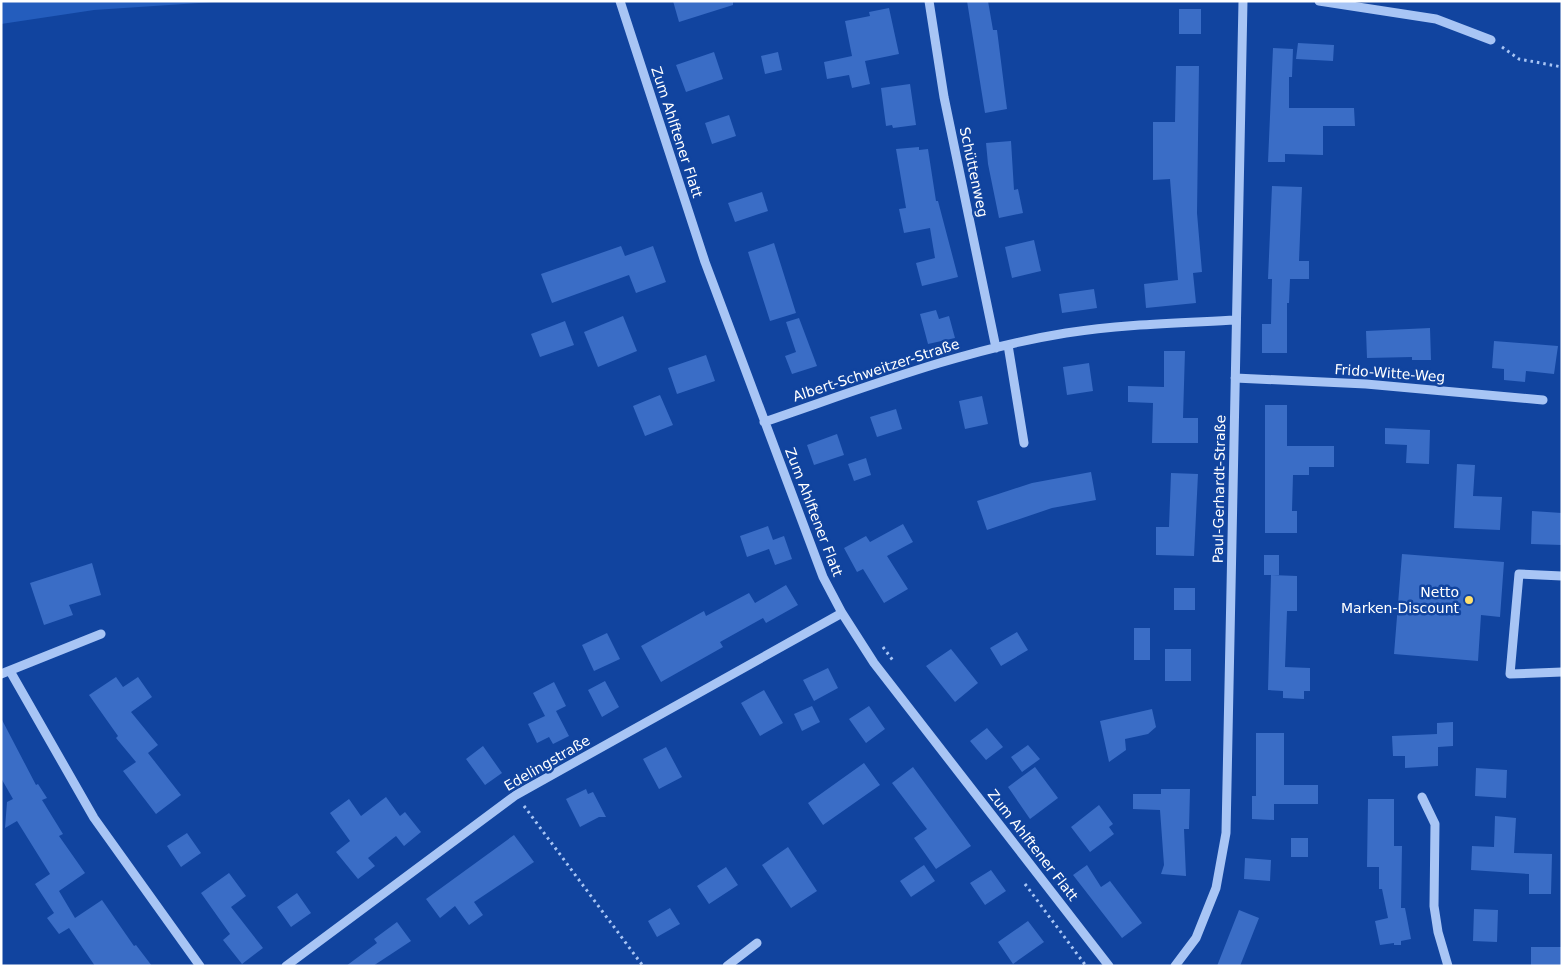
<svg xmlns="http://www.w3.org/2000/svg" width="1563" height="967" font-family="'DejaVu Sans',sans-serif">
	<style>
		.green { fill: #245dbd }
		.building { fill: #3a6dc6 }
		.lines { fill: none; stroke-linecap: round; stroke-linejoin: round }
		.path { stroke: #a8c5f5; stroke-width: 3; stroke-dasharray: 2.5 4; stroke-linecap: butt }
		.minor { stroke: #a8c5f5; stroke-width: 9 }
		.poi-dot { fill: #ffe06c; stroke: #11449f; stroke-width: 2 }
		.labels { text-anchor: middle; stroke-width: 5; stroke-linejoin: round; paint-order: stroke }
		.street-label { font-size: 14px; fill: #fff; stroke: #11449f }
		.poi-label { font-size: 14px; fill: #fff; stroke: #11449f; text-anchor: end }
	</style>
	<rect width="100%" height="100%" fill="#11449f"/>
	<path class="green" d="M 1,1 L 229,1 L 94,10 L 1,24 Z"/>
	<path class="building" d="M 673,1 L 733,1 L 733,5 L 679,22 Z
		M 967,1 L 988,1 L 993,30 L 997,30 L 1007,109 L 985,113 Z
		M 889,8 L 899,54 L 865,61 L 870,84 L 852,88 L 849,75 L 827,79 L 824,62 L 852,56 L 845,21 L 870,16 L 869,12 Z
		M 1179,9 L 1201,9 L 1201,34 L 1179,34 Z
		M 1298,43 L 1334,45 L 1333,61 L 1296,59 Z
		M 1273,48 L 1293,49 L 1292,77 L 1289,77 L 1289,108 L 1354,108 L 1355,126 L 1323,126 L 1323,155 L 1285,154 L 1285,162 L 1268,162 Z
		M 714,52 L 723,79 L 686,92 L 676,65 Z
		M 778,52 L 782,70 L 765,74 L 761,56 Z
		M 1176,66 L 1199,66 L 1197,213 L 1202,272 L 1193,273 L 1196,303 L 1146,308 L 1144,284 L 1178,280 L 1170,179 L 1153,180 L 1153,122 L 1175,122 Z
		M 910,84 L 916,125 L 893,128 L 892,125 L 886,126 L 881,88 Z
		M 729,115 L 736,136 L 712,144 L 705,123 Z
		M 1011,141 L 1014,190 L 1018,189 L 1023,213 L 999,218 L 988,164 L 986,143 Z
		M 919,147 L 919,150 L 928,149 L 936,201 L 938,201 L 958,277 L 922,286 L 916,263 L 935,258 L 930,228 L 904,233 L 899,209 L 906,208 L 896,149 Z
		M 1272,186 L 1302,187 L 1299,261 L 1309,261 L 1309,279 L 1290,279 L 1289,303 L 1287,303 L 1287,353 L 1262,353 L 1262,324 L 1271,324 L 1272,279 L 1268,279 Z
		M 762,192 L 768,211 L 735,222 L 728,203 Z
		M 1034,240 L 1041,271 L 1012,278 L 1005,247 Z
		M 774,243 L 796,313 L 770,321 L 748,252 Z
		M 621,246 L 625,256 L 653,246 L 666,282 L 636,293 L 629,275 L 552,303 L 541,274 Z
		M 1094,289 L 1097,308 L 1062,313 L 1059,294 Z
		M 936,310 L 939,319 L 949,316 L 955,338 L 928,344 L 920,314 Z
		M 623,316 L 637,351 L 598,367 L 584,332 Z
		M 799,318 L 817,366 L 792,374 L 785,356 L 796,352 L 786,322 Z
		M 565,321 L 574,345 L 540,357 L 531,334 Z
		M 1430,328 L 1431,360 L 1412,360 L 1412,357 L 1367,358 L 1366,331 Z
		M 1494,341 L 1558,346 L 1554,374 L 1526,371 L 1525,382 L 1504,380 L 1504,369 L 1492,368 Z
		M 1164,351 L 1185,351 L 1183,418 L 1198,418 L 1198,443 L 1152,443 L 1153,403 L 1128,402 L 1128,386 L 1164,387 Z
		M 706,355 L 715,381 L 677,394 L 668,368 Z
		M 1089,363 L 1093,391 L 1067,395 L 1063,367 Z
		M 660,395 L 673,425 L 645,436 L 633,406 Z
		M 982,396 L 988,424 L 965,429 L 959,401 Z
		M 1265,405 L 1287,405 L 1287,446 L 1334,446 L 1334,467 L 1309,467 L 1309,475 L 1293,475 L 1292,511 L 1297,511 L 1297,533 L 1265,533 Z
		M 896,409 L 902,429 L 877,437 L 870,417 Z
		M 1385,428 L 1430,430 L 1429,464 L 1406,463 L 1407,445 L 1385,444 Z
		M 837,434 L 844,455 L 814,465 L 807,445 Z
		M 866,458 L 871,475 L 854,481 L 848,464 Z
		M 1457,464 L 1475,465 L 1473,496 L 1502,497 L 1500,530 L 1454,528 Z
		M 1091,472 L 1096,500 L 1052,508 L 987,530 L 977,501 L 1032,483 Z
		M 1171,473 L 1198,474 L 1194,556 L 1156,555 L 1156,527 L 1169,527 Z
		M 1532,511 L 1562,513 L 1562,545 L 1531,544 Z
		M 903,524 L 913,542 L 887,556 L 908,589 L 884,603 L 863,569 L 857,572 L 844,548 L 866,536 L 870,542 Z
		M 768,526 L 773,540 L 784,536 L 792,559 L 775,565 L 769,549 L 747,557 L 740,536 Z
		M 1402,554 L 1504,562 L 1500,617 L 1481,615 L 1478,661 L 1394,654 Z
		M 1264,555 L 1279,555 L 1279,575 L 1264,575 Z
		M 92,563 L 101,595 L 69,605 L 73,615 L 44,625 L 30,583 Z
		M 1271,575 L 1297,576 L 1297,611 L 1287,611 L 1285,667 L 1310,668 L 1310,691 L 1304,691 L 1304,699 L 1283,698 L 1283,691 L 1268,690 Z
		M 786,585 L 798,605 L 766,623 L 763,618 L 720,642 L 723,647 L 661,682 L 641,646 L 704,611 L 706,616 L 749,593 L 755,603 Z
		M 1174,588 L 1195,588 L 1195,610 L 1174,610 Z
		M 1134,628 L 1150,628 L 1150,660 L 1134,660 Z
		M 1017,632 L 1028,650 L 1001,666 L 990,648 Z
		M 607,633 L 620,659 L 594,671 L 582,645 Z
		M 951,649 L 978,683 L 955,702 L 926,666 Z
		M 1165,649 L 1191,649 L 1191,681 L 1165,681 Z
		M 828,668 L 838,688 L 814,701 L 803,680 Z
		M 116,677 L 123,687 L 138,677 L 152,697 L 131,712 L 158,745 L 148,753 L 181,795 L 156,814 L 123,771 L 136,762 L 116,738 L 118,736 L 89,695 Z
		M 605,681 L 619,707 L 602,717 L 588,690 Z
		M 554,682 L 566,706 L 556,711 L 569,736 L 553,744 L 549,737 L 537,743 L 528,724 L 545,716 L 533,693 Z
		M 764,690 L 783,723 L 760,736 L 741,703 Z
		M 812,706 L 820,722 L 802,731 L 794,714 Z
		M 869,706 L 885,729 L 866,743 L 849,719 Z
		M 1152,709 L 1156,727 L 1148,734 L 1125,739 L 1126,750 L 1109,762 L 1100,721 Z
		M 1,718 L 36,785 L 38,784 L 47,798 L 42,800 L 63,834 L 59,836 L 85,873 L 59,891 L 75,918 L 102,900 L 134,946 L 136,945 L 152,966 L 95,966 L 69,928 L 59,934 L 47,918 L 54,913 L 35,884 L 50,874 L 17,821 L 5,828 L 7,802 L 13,799 L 1,778 Z
		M 1453,722 L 1453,746 L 1438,747 L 1438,739 L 1438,766 L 1405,768 L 1405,756 L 1393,756 L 1392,736 L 1437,734 L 1437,723 Z
		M 987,728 L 1003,747 L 986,760 L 970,741 Z
		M 1256,733 L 1284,733 L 1284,785 L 1318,785 L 1318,804 L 1274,804 L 1274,820 L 1252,819 L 1252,796 L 1256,796 Z
		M 1028,745 L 1040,759 L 1022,772 L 1011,757 Z
		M 483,746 L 502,773 L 485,785 L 466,759 Z
		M 666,747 L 682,777 L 659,789 L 643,759 Z
		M 864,763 L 880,785 L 823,825 L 808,803 Z
		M 913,767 L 971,846 L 936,869 L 914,838 L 927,829 L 892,783 Z
		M 1035,767 L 1058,798 L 1030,819 L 1008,787 Z
		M 1476,768 L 1507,770 L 1506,798 L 1475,796 Z
		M 586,789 L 588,794 L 593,792 L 606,817 L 599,817 L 580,827 L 566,799 Z
		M 1161,789 L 1190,789 L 1189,829 L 1184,829 L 1186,876 L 1161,874 L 1164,865 L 1160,810 L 1133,809 L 1133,794 L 1161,794 Z
		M 386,797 L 400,816 L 405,812 L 421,832 L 404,846 L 396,836 L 368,858 L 375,866 L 358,879 L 336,852 L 350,841 L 330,813 L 349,799 L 361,816 Z
		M 1368,799 L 1394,799 L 1394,846 L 1402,846 L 1401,908 L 1405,908 L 1411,939 L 1401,941 L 1401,945 L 1394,945 L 1394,943 L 1380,945 L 1375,921 L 1388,918 L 1382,889 L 1379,889 L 1379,867 L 1367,867 Z
		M 1099,805 L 1113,824 L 1109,827 L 1114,834 L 1090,852 L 1071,827 Z
		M 1495,816 L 1516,818 L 1514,853 L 1552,854 L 1551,894 L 1529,894 L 1529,874 L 1471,870 L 1472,846 L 1494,847 Z
		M 187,833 L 201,853 L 181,867 L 167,846 Z
		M 514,835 L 534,862 L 474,902 L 483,915 L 469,925 L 455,906 L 440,918 L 426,899 Z
		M 1291,838 L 1308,838 L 1308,857 L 1291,857 Z
		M 788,847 L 817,891 L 791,908 L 762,865 Z
		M 1245,858 L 1271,860 L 1270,881 L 1244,879 Z
		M 924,865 L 935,881 L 911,897 L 900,881 Z
		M 1087,865 L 1101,887 L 1110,881 L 1142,923 L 1122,938 L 1073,875 Z
		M 726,867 L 738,885 L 709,904 L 697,886 Z
		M 991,870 L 1006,891 L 985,905 L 970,883 Z
		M 229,873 L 246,896 L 231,907 L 263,948 L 242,964 L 223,940 L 230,934 L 201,893 Z
		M 297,893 L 311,913 L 291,927 L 277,907 Z
		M 670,908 L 680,924 L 657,937 L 648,921 Z
		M 1474,909 L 1498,910 L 1497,942 L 1473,941 Z
		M 1239,910 L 1259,918 L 1240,966 L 1217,966 Z
		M 1028,921 L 1044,942 L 1013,964 L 998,942 Z
		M 397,922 L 411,941 L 373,966 L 346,966 L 377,943 L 374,939 Z
		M 1531,947 L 1562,947 L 1562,966 L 1531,966 Z"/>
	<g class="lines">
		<path class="path" d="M 1502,47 L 1519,59 L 1562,67
			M 883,647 L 894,662
			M 524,806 L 643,966
			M 1025,884 L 1086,966"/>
		<path class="minor" d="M 620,1 L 705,262 L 823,577 L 842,613 L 874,663 L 1109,966
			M 929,1 L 944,97 L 996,348
			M 1319,1 L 1436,19 L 1491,40
			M 1008,345 L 1024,443
			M 1235,378 L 1366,384 L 1543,400
			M 764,422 C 864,388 961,350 1066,333 C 1122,324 1179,323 1236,320
			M 1562,576 L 1519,574 L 1510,674 L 1562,672
			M 10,671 L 94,818 L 200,966
			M 1,674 L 101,634
			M 1422,797 L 1435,824 L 1434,906 L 1438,932 L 1448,966
			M 286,966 L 516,795 L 842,613
			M 727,966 L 757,943
			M 1175,966 L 1196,938 L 1216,888 L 1226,833 L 1243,1"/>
	</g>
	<circle class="poi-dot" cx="1469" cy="600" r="5"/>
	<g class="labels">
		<g class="street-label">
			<text transform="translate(677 132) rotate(72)" y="5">Zum Ahlftener Flatt</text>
			<text transform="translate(974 172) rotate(78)" y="5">Schüttenweg</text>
			<text transform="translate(876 370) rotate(-18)" y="5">Albert-Schweitzer-Straße</text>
			<text transform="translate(1390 373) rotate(4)" y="5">Frido-Witte-Weg</text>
			<text transform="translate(1219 489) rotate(-89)" y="5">Paul-Gerhardt-Straße</text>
			<text transform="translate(814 512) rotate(69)" y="5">Zum Ahlftener Flatt</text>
			<text transform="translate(547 763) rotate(-30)" y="5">Edelingstraße</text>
			<text transform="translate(1033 845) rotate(52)" y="5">Zum Ahlftener Flatt</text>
		</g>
		<g class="poi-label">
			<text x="1459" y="597">Netto<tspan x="1459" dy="16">Marken-Discount</tspan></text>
		</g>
	</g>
	<rect width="1563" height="967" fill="none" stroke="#ffffff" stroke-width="5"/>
</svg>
